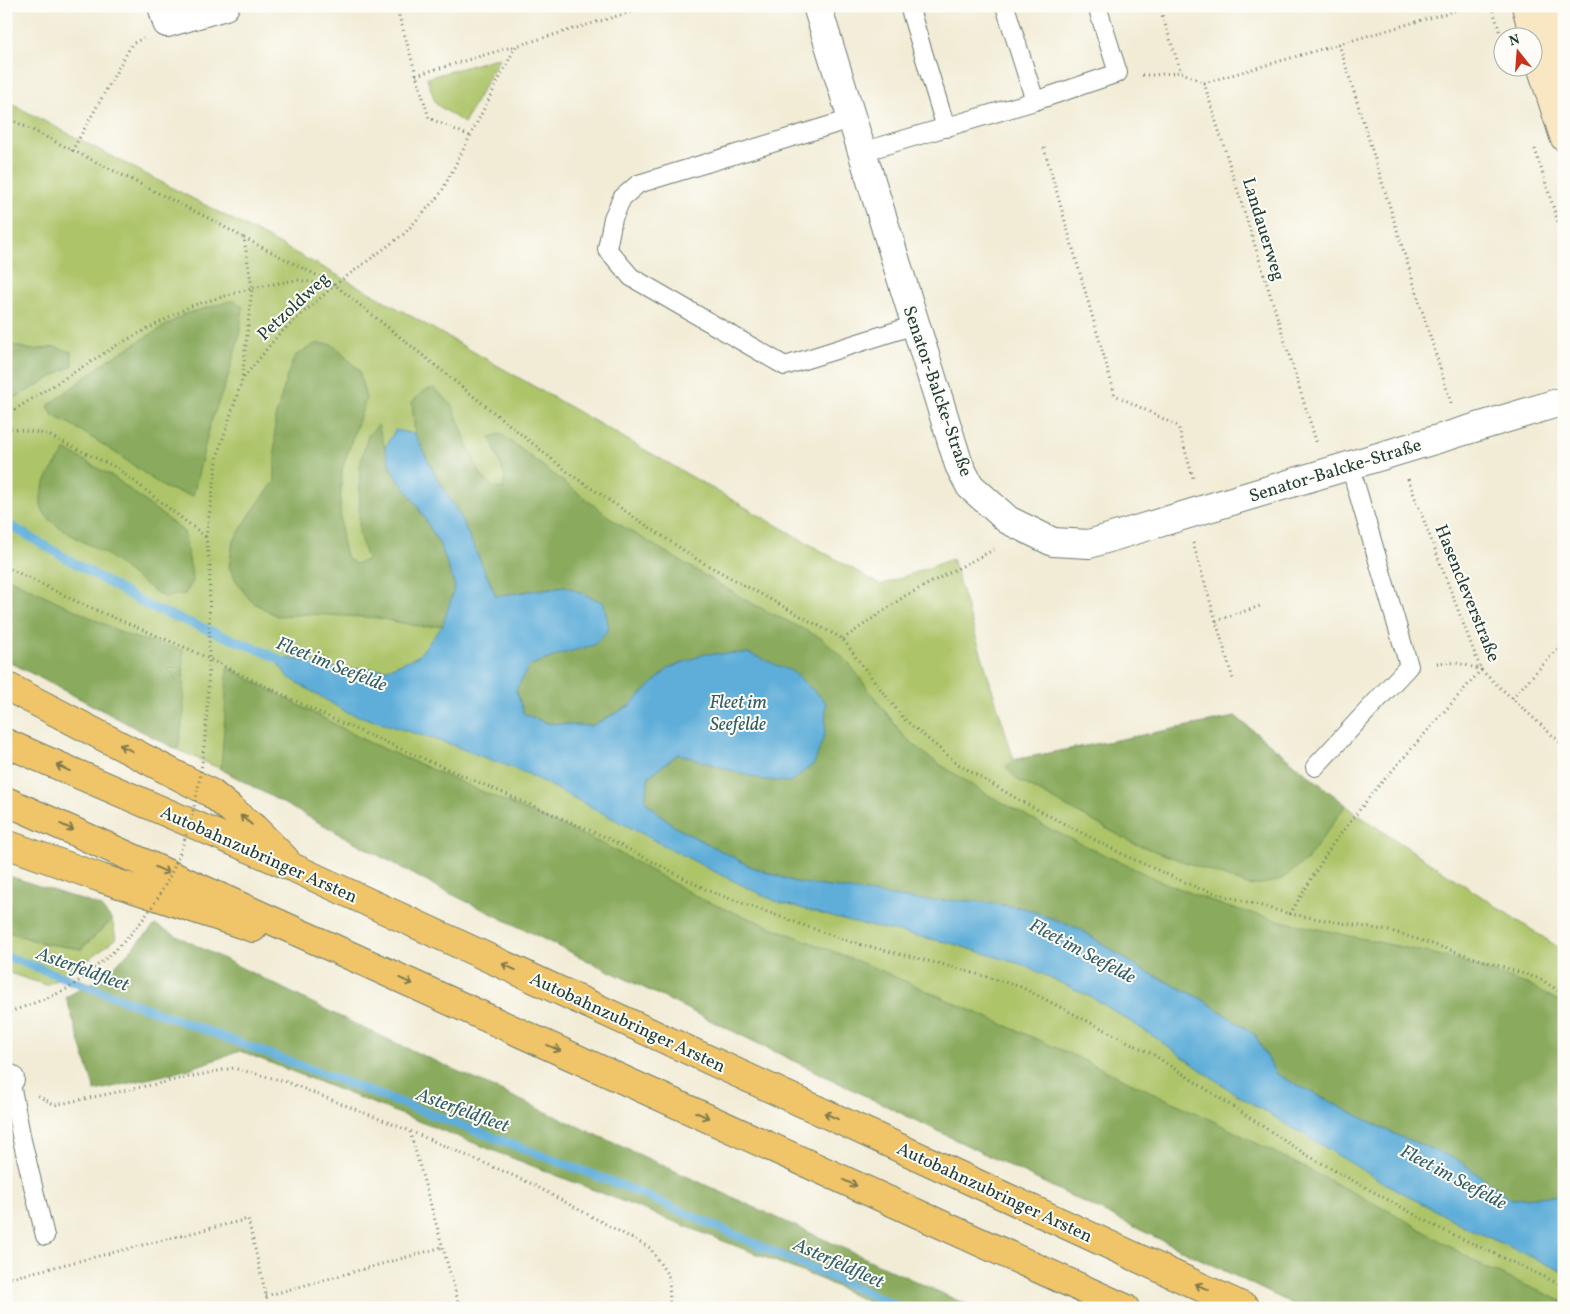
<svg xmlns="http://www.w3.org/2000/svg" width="1570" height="1314" font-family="Vollkorn,serif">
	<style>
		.green { fill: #adc469; stroke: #66804e }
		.forest { fill: #8aaa5d; stroke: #547448 }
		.water { fill: #5faed9; stroke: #3f7686 }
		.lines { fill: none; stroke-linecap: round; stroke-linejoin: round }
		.stream { stroke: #5faed9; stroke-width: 9 }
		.lane-casing { stroke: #697a6d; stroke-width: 20 }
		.street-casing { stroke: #697a6d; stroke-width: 30 }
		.secondary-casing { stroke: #697a6d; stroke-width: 30 }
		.highway-casing { stroke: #697a6d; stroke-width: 30 }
		.path { stroke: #697a6d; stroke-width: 3; stroke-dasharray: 1 4; stroke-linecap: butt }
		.lane { stroke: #fff; stroke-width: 18 }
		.street { stroke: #fff; stroke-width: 28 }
		.secondary { stroke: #f9e7c3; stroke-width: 28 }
		.highway { stroke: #f0c469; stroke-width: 28 }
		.path-bridge { stroke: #697a6d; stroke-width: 3; stroke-dasharray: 1 4; stroke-linecap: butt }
		.oneway { stroke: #7d7a4c }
		.labels { text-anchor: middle; stroke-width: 4; stroke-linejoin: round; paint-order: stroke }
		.street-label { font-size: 18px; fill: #1f3d34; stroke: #fdfcf7 }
		.water-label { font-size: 19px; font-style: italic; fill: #325f66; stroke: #fdfcf7 }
	</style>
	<rect width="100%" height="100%" fill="#fdfcf7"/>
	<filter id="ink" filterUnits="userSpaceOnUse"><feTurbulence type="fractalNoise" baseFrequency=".02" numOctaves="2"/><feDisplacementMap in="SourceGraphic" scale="10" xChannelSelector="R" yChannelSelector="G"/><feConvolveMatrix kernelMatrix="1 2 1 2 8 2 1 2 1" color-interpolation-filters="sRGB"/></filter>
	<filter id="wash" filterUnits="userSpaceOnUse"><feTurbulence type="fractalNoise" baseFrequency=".0096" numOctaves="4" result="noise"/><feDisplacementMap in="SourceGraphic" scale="20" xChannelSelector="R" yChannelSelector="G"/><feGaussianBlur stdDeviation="1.12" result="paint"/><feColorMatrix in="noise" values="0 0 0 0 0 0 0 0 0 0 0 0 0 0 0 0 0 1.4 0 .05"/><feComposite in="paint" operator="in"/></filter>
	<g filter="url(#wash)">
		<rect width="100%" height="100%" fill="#f2ecd6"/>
		<path class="green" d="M 500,57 L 464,123 L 436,104 L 427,78 Z
			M 6,101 L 207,206 L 369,292 L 881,585 L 952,559 L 1014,760 L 1236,717 L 1358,815 L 1564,951 L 1564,1308 L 1301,1308 L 435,886 L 221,769 L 178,750 L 6,660 Z
			M 112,920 L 116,938 C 94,956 72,973 46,985 L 6,972 L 6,931 L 42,943 L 81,949 Z"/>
		<path class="forest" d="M 234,300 L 243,307 L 239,338 L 227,380 L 210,424 L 193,496 L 165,488 L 116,453 L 67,422 L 53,416 L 48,406 L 108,360 L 185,314 Z
			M 315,344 L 332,344 L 359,370 L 366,399 L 342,469 L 340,505 L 342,541 L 347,558 L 355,564 L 367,560 L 359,533 L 360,466 L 368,435 L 378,425 L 392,470 L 417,505 L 441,547 L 455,586 L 444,625 L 422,627 L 377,618 L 310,614 L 277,616 L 252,602 L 239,586 L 229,567 L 233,542 L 251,513 L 275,481 L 275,419 L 287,376 L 295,356 Z
			M 12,345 L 32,350 L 55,347 L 71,352 L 73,365 L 6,403 L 6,350 Z
			M 434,388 L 452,405 L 470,451 L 481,475 L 493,487 L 503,489 L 505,477 L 490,437 L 501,434 L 617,523 L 749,602 L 821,638 L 848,662 L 902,734 L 930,758 L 983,792 L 1052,830 L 1158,880 L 1224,906 L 1277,920 L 1452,958 L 1529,985 L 1564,1004 L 1564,1195 L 1512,1199 L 1458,1160 L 1394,1134 L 1276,1074 L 1255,1035 L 1202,999 L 1139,968 L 1080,929 L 1024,908 L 974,901 L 920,901 L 795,882 L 752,867 L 675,827 L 645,801 L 649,776 L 678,754 L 764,780 L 669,668 L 629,706 L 591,726 L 547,723 L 524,714 L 516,690 L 529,666 L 558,655 L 565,586 L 496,596 L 459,514 L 434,473 L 415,434 L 412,402 L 424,391 Z
			M 66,450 L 115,478 L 184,532 L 193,581 L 185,594 L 164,597 C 156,592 147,586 139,580 C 127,572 117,562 106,554 C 90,544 47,526 42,508 C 36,487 55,466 66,450 Z
			M 6,577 L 129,636 L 183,650 L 184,712 L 178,750 L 6,660 Z
			M 227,667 L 368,742 L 603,844 L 703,900 L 875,968 L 1066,1052 L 1211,1120 L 1393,1213 L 1488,1269 L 1564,1302 L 1564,1308 L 1301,1308 L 435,886 L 221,769 L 225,714 Z
			M 1236,717 L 1346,805 L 1307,860 L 1279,881 L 1250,886 L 1133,843 L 1018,780 L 1006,767 L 1013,760 Z
			M 6,875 L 100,906 L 112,920 L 81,949 L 42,943 L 6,931 Z
			M 155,925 L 361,1027 L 963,1303 L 977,1308 L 880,1308 L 825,1281 L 240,1051 L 186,1070 L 95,1091 L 66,997 L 106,975 Z"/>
		<path class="water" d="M 395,430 L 415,434 L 434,473 L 459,514 L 496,596 L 565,586 L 604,603 L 609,629 L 594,645 L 558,655 L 529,666 L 516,690 L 524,714 L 547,723 L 591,726 L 629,706 L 669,668 L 705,654 L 748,653 L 793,672 L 826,702 L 825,733 L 814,764 L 790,782 L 764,780 L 678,754 L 649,776 L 645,801 L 675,827 L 752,867 L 795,882 L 920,900 L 974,901 L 1024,908 L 1080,929 L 1139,968 L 1202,999 L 1255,1035 L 1276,1074 L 1394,1134 L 1458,1160 L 1512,1199 L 1564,1195 L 1564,1272 L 1468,1228 L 1384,1183 L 1231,1091 L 1156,1038 L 1095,999 L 1023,965 L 950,943 L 850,922 L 775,901 L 709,869 L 528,774 L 449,744 L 346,712 L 288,677 L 272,656 L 300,660 L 340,669 L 387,669 L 418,656 L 443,625 L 455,586 L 441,547 L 417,505 L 392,470 L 385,448 Z"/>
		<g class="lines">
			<path class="stream" d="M 6,523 L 150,607 L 262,651 L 283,661
				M 6,956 L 621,1185 L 902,1308"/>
		</g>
	</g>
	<g filter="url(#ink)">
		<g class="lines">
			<g class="lane-casing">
				<path id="lane" d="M 909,6 L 946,128
					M 1005,6 L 1035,101
					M 851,119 L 638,184 L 622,198 L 613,218 L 607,249 L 631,277 L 785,366 L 915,325
					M 862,152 L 1035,101 L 1118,73 L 1097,6
					M 1315,767 L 1409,666 L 1350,466
					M 10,1079 L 22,1140 L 45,1236"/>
			</g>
			<g class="street-casing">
				<path id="street" d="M 162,6 L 167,23 L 225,6
					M 817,6 L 959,465 L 970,486 L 1008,520 L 1053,542 L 1089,544 L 1564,401
					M 6,1079 L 10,1079"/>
			</g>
			<g class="secondary-casing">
				<path id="secondary" d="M 1526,6 L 1543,72 L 1564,137
					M 1545,6 L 1564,66"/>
			</g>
			<g class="highway-casing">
				<path id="highway" d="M 6,686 L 211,793 L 254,828 L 285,859
					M 6,743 L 292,867 L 1246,1308
					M 6,801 L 362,961 L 1125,1308
					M 6,844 L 101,878 L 253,928"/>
			</g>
			<path class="path" d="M 396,6 L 429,118 L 470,136
				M 1159,6 L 1181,72 L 1204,83 L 1317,444
				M 1492,6 L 1501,37
				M 850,10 L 864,6
				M 1339,44 L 1451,403
				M 416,75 L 515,46
				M 1142,75 L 1154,75 L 1181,72
				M 1204,83 L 1471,6
				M 6,117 L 212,220 L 244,238 L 252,288 L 242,379
				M 1044,148 L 1115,395 L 1178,426 L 1194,481
				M 1535,149 L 1564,241
				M 72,151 L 132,44 L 143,38
				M 244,238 L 332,283
				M 6,415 L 119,344 L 191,306 L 252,288 L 296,280 L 335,285 L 573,476 L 698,560 L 843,639 L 858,660 L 904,719 L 958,764 L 1021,801 L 1126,856 L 1198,888 L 1290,914 L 1395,932 L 1540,979 L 1564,994
				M 6,428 L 46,434 L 117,468 L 206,537
				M 1408,479 L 1481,670 L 1564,746
				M 1193,543 L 1233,679
				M 6,567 L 84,605 L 191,650 L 341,723 L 603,836 L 709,891 L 850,942 L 953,967 L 1021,987 L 1154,1055 L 1305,1154 L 1439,1228 L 1564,1286
				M 210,567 L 206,537 L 218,454 L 242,380 L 279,334 L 335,285 L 404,234 L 441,193 L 516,46 L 651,6
				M 1216,621 L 1260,606
				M 843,639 L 905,596 L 997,548
				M 1512,698 L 1564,642
				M 1290,914 L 1332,845 L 1375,790 L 1481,670 C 1464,664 1451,660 1433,664
				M 6,1013 L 10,1012
				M 38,1096 L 55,1105 L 233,1068 L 284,1081 L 410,1131 L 528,1182 L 650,1248 L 669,1277 L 670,1308
				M 410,1132 L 460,1308
				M 6,1279 L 248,1219 L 269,1308
				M 266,1296 L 443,1247"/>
			<use href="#lane" class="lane"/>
			<use href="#street" class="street"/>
			<use href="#secondary" class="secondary"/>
			<use href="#highway" class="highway"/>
			<path class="path-bridge" d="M 10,1012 C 28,1005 53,997 70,987 C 80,981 90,971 99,964 C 221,867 207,707 210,567"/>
		</g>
		<defs><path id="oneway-shaft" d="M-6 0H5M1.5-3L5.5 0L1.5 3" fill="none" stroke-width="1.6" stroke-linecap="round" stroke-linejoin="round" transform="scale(1.25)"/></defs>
		<g class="oneway">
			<use href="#oneway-shaft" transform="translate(126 748) rotate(-153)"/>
			<use href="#oneway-shaft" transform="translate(63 768) rotate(-156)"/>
			<use href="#oneway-shaft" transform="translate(246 820) rotate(-141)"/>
			<use href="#oneway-shaft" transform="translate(67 827) rotate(24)"/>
			<use href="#oneway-shaft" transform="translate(162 870) rotate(25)"/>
			<use href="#oneway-shaft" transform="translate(509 967) rotate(-155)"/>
			<use href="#oneway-shaft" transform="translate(406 981) rotate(24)"/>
			<use href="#oneway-shaft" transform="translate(554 1048) rotate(24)"/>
			<use href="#oneway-shaft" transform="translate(702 1115) rotate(24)"/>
			<use href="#oneway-shaft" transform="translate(831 1116) rotate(-155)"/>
			<use href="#oneway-shaft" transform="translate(850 1183) rotate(24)"/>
			<use href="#oneway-shaft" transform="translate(1202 1287) rotate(-155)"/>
		</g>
	</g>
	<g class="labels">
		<g class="street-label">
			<text transform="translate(1264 229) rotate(73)" y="6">Landauerweg</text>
			<text transform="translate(293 306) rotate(-43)" y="6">Petzoldweg</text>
			<text transform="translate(938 391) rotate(71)" y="6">Senator-Balcke-Straße</text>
			<text transform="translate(1335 470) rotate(-17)" y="6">Senator-Balcke-Straße</text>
			<text transform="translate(1468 593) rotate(68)" y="6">Hasencleverstraße</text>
			<text transform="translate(259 854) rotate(24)" y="6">Autobahnzubringer Arsten</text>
			<text transform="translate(628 1022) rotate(25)" y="6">Autobahnzubringer Arsten</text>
			<text transform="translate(995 1192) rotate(25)" y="6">Autobahnzubringer Arsten</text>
		</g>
		<g class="water-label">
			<text transform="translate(332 663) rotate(22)" y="7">Fleet im Seefelde</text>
			<text x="738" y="708">Fleet im<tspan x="738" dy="22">Seefelde</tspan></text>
			<text transform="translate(1083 950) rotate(28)" y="7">Fleet im Seefelde</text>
			<text transform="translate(83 968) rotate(20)" y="7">Asterfeldfleet</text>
			<text transform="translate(463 1109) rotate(20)" y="7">Asterfeldfleet</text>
			<text transform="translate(1454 1176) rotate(28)" y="7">Fleet im Seefelde</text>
			<text transform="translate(839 1262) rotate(24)" y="7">Asterfeldfleet</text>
		</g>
	</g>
	<rect width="1570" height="1314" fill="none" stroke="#fdfcf7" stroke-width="25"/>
	<g transform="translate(1518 52) rotate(343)"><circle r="24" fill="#fdfcf7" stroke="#a4b0a9"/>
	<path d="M0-4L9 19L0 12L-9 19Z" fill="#c8321e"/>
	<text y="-8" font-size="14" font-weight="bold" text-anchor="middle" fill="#1f3d34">N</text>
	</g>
</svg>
